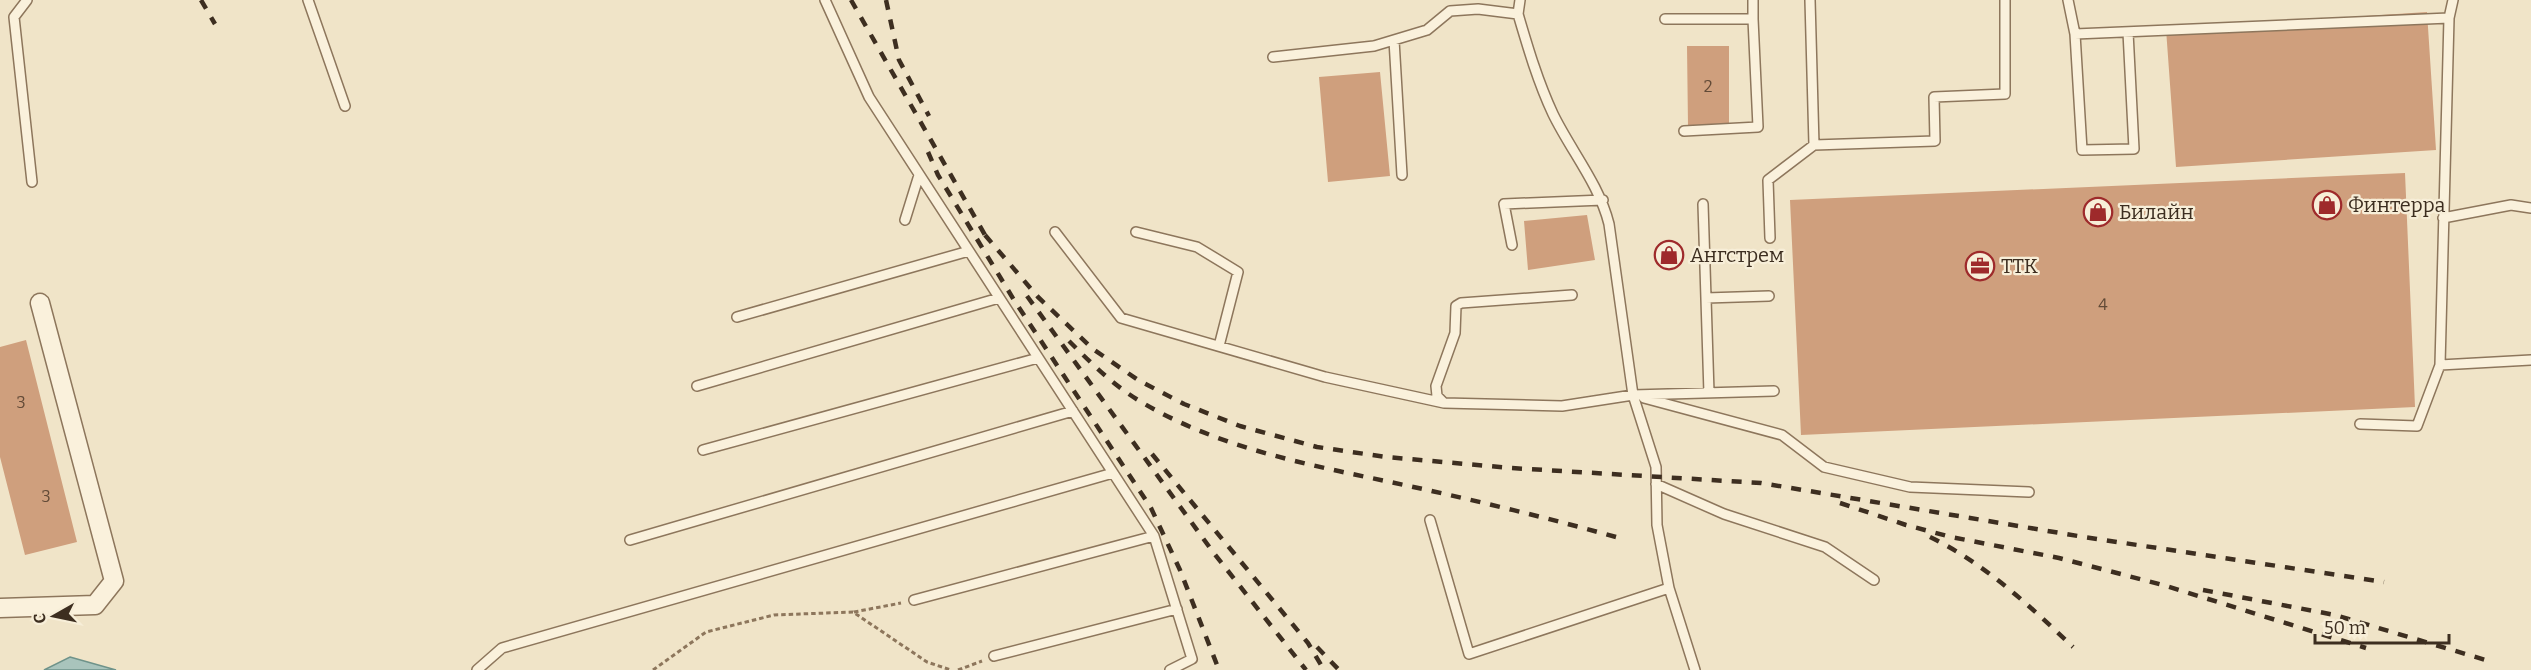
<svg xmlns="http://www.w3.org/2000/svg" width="2531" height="670" font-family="Bitter,serif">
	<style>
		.water { fill: #a9c4bc; stroke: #6f938a; stroke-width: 1.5 }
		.building { fill: #cf9f7d }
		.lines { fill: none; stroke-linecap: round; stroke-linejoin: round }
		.lane-casing { stroke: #8d765c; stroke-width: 12 }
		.street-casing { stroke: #8d765c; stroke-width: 21 }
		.path { stroke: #8d765c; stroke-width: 3; stroke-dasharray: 4.5 3; stroke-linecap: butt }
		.lane { stroke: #faf1dc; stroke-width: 9 }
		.street { stroke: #faf1dc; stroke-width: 18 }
		.rail { stroke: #3d2e20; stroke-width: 4.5; stroke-dasharray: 10 10; stroke-linecap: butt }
		.labels { text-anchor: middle; stroke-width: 4.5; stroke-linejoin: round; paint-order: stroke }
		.number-label { font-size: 16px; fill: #624a37 }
		.poi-label { font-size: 20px; fill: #3d2e20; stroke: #f7eed8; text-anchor: start }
	</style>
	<rect width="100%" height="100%" fill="#f0e4c8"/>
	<path class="water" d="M 70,657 L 116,670 L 44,670 Z"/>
	<path class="building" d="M 2427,12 L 2436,150 L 2176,167 L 2166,29 Z
		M 1687,46 L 1729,46 L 1729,126 L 1688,126 Z
		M 1380,72 L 1390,176 L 1328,182 L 1319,77 Z
		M 2405,173 L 2415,407 L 1801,435 L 1790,200 Z
		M 1587,215 L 1595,260 L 1528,270 L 1524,221 Z
		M 26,340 L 77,542 L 25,555 L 0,457 L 0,347 Z"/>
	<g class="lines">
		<g class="lane-casing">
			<path id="lane" d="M 27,0 L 14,17 L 32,182
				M 308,0 L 345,106
				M 825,0 L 869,97 L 1154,536 L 1192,659 L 1170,670
				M 1810,0 L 1814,145
				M 2068,0 L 2075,34 L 2449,18
				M 1518,14 C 1528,48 1538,82 1553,114 C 1571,151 1599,184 1609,224 L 1633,395 L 1656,467 L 1657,525 L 1669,588 L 1695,670
				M 1665,19 L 1753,19 L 1753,0
				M 2075,34 L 2082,150 L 2134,149 L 2128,32
				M 1394,40 L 1402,175
				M 1273,57 L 1374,46 L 1427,30 L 1450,11 L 1478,9 L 1518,14 L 1520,0
				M 1684,131 L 1758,127 L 1753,19
				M 1703,204 L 1709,393
				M 2443,218 L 2511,205 L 2531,208
				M 905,220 L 919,175
				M 1055,232 L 1121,318 L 1325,377 L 1444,403
				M 1136,232 L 1197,247 L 1238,272 L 1219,346
				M 1770,238 L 1768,180 L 1814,145 L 1935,141 L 1934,97 L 2005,94 L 2005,0
				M 1512,245 L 1504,204 L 1603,200
				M 1572,295 L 1461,303 L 1456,306 L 1455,333 L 1436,386 L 1437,396 L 1444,403 L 1562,406 L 1633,395 L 1774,391
				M 1706,298 L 1769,296
				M 737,317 L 969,251
				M 2440,365 L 2531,360
				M 697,386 L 999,298
				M 1644,398 L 1782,435 L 1824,467 L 1910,487 L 2029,492
				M 2360,424 L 2417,426 L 2440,365 L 2449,18 L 2453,0
				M 703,450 L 1038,358
				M 1656,484 L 1724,514 L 1825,547 L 1874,580
				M 1430,520 L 1469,654 L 1669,588
				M 630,540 L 1073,411
				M 914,600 L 1154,536
				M 994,656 L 1177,609
				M 477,670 L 502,648 L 1113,473"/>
		</g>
		<g class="street-casing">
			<path id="street" d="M 0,608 L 95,605 L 114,581 L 40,303"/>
		</g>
		<path class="path" d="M 854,612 L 901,603
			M 653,670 L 706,632 L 774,615 L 853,612 L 927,662 L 951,670
			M 958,670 L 982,661"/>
		<use href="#lane" class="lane"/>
		<use href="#street" class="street"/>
		<path class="rail" d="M 201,0 L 215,24
			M 851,0 L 989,242
			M 886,0 L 899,60 L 929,116
			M 928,152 L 938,175 L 1014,300 L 1151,508 L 1180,570 L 1219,670
			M 985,235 L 1038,297 L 1093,349 L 1138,380 L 1184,404 L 1240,426 L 1317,447 L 1386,457 L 1511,468 L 1761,483 L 2084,537 L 2384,582
			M 1027,296 L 1213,552 L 1306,670
			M 1069,341 C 1090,362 1112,384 1138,400 C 1220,450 1316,466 1409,486 C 1478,501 1548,518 1616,537
			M 1152,454 L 1308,643 L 1324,670
			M 1840,503 L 1906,525 L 1951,537 L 2059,558 L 2163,585 L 2366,648
			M 1930,537 C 1984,563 2030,606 2073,647
			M 2203,590 L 2335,615 L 2489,661
			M 1317,647 L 1339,670"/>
	</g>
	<defs>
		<g id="shop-ring" transform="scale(1.5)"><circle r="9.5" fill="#f7eed8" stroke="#9e2a2b" stroke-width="1.5"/><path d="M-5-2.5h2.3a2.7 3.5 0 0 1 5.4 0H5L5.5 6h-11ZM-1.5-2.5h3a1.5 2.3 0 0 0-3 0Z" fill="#9e2a2b"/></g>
		<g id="office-ring" transform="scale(1.5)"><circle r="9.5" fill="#f7eed8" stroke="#9e2a2b" stroke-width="1.5"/><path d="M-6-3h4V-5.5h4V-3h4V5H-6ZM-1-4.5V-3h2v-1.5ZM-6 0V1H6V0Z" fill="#9e2a2b"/></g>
	</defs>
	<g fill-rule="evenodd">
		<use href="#shop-ring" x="2327" y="205"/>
		<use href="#shop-ring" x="2098" y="212"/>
		<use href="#shop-ring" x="1669" y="255"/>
		<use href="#office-ring" x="1980" y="266"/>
	</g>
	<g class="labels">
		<g class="number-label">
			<text x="1708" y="92">2</text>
			<text x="2103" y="310">4</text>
			<text x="21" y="408">3</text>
			<text x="46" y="502">3</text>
		</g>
		<g class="poi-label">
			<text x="2348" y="212">Финтерра</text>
			<text x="2119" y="219">Билайн</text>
			<text x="1690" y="262">Ангстрем</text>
			<text x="2001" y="273">ТТК</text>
		</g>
	</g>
	<g transform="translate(54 616) rotate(261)" stroke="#f7eed8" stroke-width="4.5" paint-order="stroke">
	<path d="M0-4.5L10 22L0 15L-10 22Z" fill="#3d2e20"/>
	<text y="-9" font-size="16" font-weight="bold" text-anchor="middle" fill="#3d2e20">С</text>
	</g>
	<path d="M2315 634v9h134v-9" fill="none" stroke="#3d2e20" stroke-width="3"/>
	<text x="2324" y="634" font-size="18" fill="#3d2e20" stroke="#f7eed8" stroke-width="4.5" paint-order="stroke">50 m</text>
</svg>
